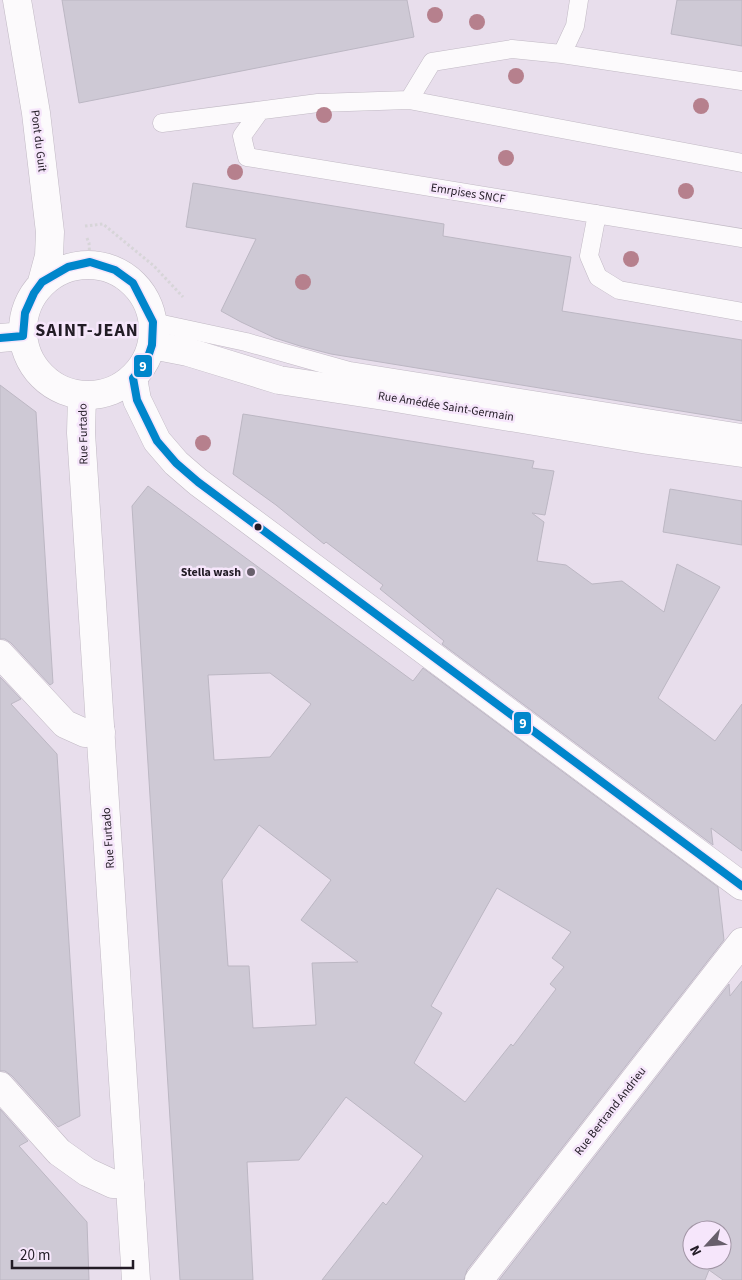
<svg xmlns="http://www.w3.org/2000/svg" width="742" height="1280" font-family="'Source Sans 3',sans-serif">
	<style>
		.building { fill: #cec9d5; stroke: #bcb7c3; fill-rule: evenodd }
		.lines { fill: none; stroke-linecap: round; stroke-linejoin: round }
		.service-casing { stroke: #c1b9c4; stroke-width: 19 }
		.minor-casing { stroke: #c1b9c4; stroke-width: 29 }
		.tertiary-casing { stroke: #c1b9c4; stroke-width: 29 }
		.secondary-casing { stroke: #c1b9c4; stroke-width: 29 }
		.path { stroke: #d7d5d8; stroke-width: 3; stroke-dasharray: 2.5 2.5; stroke-linecap: butt }
		.service { stroke: #fcfafc; stroke-width: 18 }
		.minor { stroke: #fcfafc; stroke-width: 28 }
		.tertiary { stroke: #fcfafc; stroke-width: 28 }
		.secondary { stroke: #fcfafc; stroke-width: 28 }
		.bus-1-casing { stroke: #f6e6fb; stroke-width: 11 }
		.bus-1 { stroke: #0086cb; stroke-width: 8 }
		.tree { fill: #b6808d }
		.bus-dot { fill: #221b25; stroke: #f6e6fb; stroke-width: 2 }
		.poi-dot { fill: #675f6b; stroke: #f6e6fb; stroke-width: 2 }
		.labels { text-anchor: middle; stroke-width: 5; stroke-linejoin: round; paint-order: stroke }
		.street-label { font-size: 12px; fill: #221b25; stroke: #f6e6fb }
		.poi-label { font-size: 12px; font-weight: bold; fill: #221b25; stroke: #f6e6fb; text-anchor: end }
		.district-label { font-size: 18px; font-weight: bold; letter-spacing: 1px; fill: #221b25; stroke: #f6e6fb }
		.line-badge { stroke: #f6e6fb; stroke-width: 2 }
		.badge-label { font-size: 14px; text-anchor: middle; font-weight: bold; fill: #fff }
	</style>
	<rect width="100%" height="100%" fill="#e8deec"/>
	<path class="building" d="M 62,0 L 407,0 L 414,37 L 79,103 Z
		M 677,0 L 742,0 L 742,46 L 671,34 Z
		M 193,183 L 444,224 L 443,236 L 571,257 L 562,311 L 742,340 L 742,421 L 331,354 L 300,346 L 275,338 L 241,322 L 221,311 L 256,239 L 186,227 Z
		M 0,385 L 36,412 L 53,683 L 50,685 L 11,643 L 5,639 L 0,639 Z
		M 243,414 L 534,461 L 532,468 L 554,471 L 545,515 L 532,513 L 544,522 L 537,561 L 566,565 L 592,584 L 622,581 L 664,612 L 677,564 L 720,587 L 658,698 L 715,741 L 742,704 L 742,851 L 711,828 L 713,845 L 442,644 L 444,641 L 380,589 L 383,585 L 326,542 L 324,544 L 276,505 L 233,474 Z
		M 148,486 L 413,681 L 423,668 L 718,887 L 724,940 L 467,1270 L 464,1280 L 322,1280 L 383,1202 L 386,1205 L 423,1156 L 346,1097 L 299,1160 L 247,1162 L 253,1280 L 180,1280 L 132,506 ZM 270,673 L 311,704 L 270,757 L 214,760 L 208,675 ZM 259,825 L 331,880 L 301,920 L 358,962 L 312,963 L 316,1025 L 253,1028 L 249,966 L 228,966 L 222,880 ZM 497,888 L 571,932 L 552,958 L 564,967 L 550,984 L 556,989 L 513,1046 L 511,1044 L 465,1102 L 414,1063 L 442,1013 L 431,1006 Z
		M 670,489 L 742,501 L 742,545 L 663,532 Z
		M 0,677 L 21,699 L 11,704 L 57,754 L 80,1116 L 58,1127 L 12,1076 L 5,1071 L 0,1071 Z
		M 742,981 L 742,1280 L 723,1280 L 709,1270 L 705,1280 L 499,1280 L 729,984 L 730,996 ZM 692,1230 L 722,1230 L 722,1260 L 692,1260 Z
		M 0,1109 L 28,1141 L 19,1146 L 87,1222 L 89,1280 L 0,1280 Z"/>
	<g class="lines">
		<g class="service-casing">
			<path id="service" d="M 562,54 L 575,26 L 579,0
				M 409,100 L 742,163
				M 260,111 L 242,136 L 247,157 L 742,238
				M 162,123 L 318,103 L 409,100 L 432,62 L 512,49 L 562,54 L 742,81
				M 597,214 L 589,256 L 598,277 L 619,290 L 742,312
				M 153,322 L 246,342 L 349,371 L 742,433"/>
		</g>
		<g class="minor-casing">
			<path id="minor" d="M 0,654 L 65,724 L 85,733 L 101,732
				M 0,1086 L 59,1152 L 87,1172 L 113,1184 L 130,1184
				M 479,1280 L 742,942"/>
		</g>
		<g class="tertiary-casing">
			<path id="tertiary" d="M 133,378 L 137,400 L 157,441 L 176,463 L 198,482 L 742,886
				M 82,396 L 81,433 L 136,1280"/>
		</g>
		<g class="secondary-casing">
			<path id="secondary" d="M 17,0 L 36,113 L 50,232 L 49,256 L 42,282
				M23 330a65 65 0 1 1 130 0a65 65 0 1 1-130 0Z
				M 0,338 L 23,336
				M 152,345 L 188,352 L 279,380 L 384,396 L 648,440 L 742,453"/>
		</g>
		<path class="path" d="M 85,226 L 103,224 L 154,266 L 183,297
			M 87,238 L 89,243 L 90,262"/>
		<use href="#service" class="service"/>
		<use href="#minor" class="minor"/>
		<use href="#tertiary" class="tertiary"/>
		<use href="#secondary" class="secondary"/>
		<g class="bus-1-casing">
			<path id="bus-1" d="M 0,338 L 23,336 L 25,313 L 34,293 L 42,282 L 68,267 L 90,262 L 115,270 L 133,283 L 153,322 L 152,345 L 146,363 L 133,378 L 137,400 L 157,441 L 176,463 L 198,482 L 742,886"/>
		</g>
		<use href="#bus-1" class="bus-1"/>
	</g>
	<g class="tree">
		<circle cx="435" cy="15" r="8"/>
		<circle cx="477" cy="22" r="8"/>
		<circle cx="516" cy="76" r="8"/>
		<circle cx="701" cy="106" r="8"/>
		<circle cx="324" cy="115" r="8"/>
		<circle cx="506" cy="158" r="8"/>
		<circle cx="235" cy="172" r="8"/>
		<circle cx="686" cy="191" r="8"/>
		<circle cx="631" cy="259" r="8"/>
		<circle cx="303" cy="282" r="8"/>
		<circle cx="203" cy="443" r="8"/>
	</g>
	<circle class="bus-dot" cx="258" cy="527" r="4.5"/>
	<circle class="poi-dot" cx="251" cy="572" r="5"/>
	<g class="labels">
		<g class="street-label">
			<text transform="translate(39 141) rotate(83)" y="4">Pont du Guit</text>
			<text transform="translate(468 193) rotate(9)" y="4">Emrpises SNCF</text>
			<text transform="translate(446 406) rotate(9)" y="4">Rue Amédée Saint-Germain</text>
			<text transform="translate(83 434) rotate(-91)" y="4">Rue Furtado</text>
			<text transform="translate(108 838) rotate(-94)" y="4">Rue Furtado</text>
			<text transform="translate(610 1111) rotate(-52)" y="4">Rue Bertrand Andrieu</text>
		</g>
		<g class="poi-label">
			<text x="241" y="576">Stella wash</text>
		</g>
		<g class="district-label">
			<text x="87" y="336">SAINT-JEAN</text>
		</g>
	</g>
	<g class="line-badge">
		<rect x="133" y="354" width="20" height="24" rx="5" fill="#0086cb"/>
		<rect x="513" y="711" width="19" height="24" rx="5" fill="#0086cb"/>
	</g>
	<g class="badge-label">
		<text x="143" y="371">9</text>
		<text x="523" y="728">9</text>
	</g>
	<g transform="translate(707 1245) rotate(244)"><circle r="24" fill="#f6e6fb" stroke="#a195a5"/>
	<path d="M0-4L9 19L0 12L-9 19Z" fill="#675f6b"/>
	<text y="-8" font-size="14" font-weight="bold" text-anchor="middle" fill="#221b25">N</text>
	</g>
	<path d="M12 1260v8h121v-8" fill="none" stroke="#221b25" stroke-width="2.5"/>
	<text x="20" y="1260" font-size="15" fill="#221b25" stroke="#f6e6fb" stroke-width="4" paint-order="stroke">20 m</text>
</svg>
